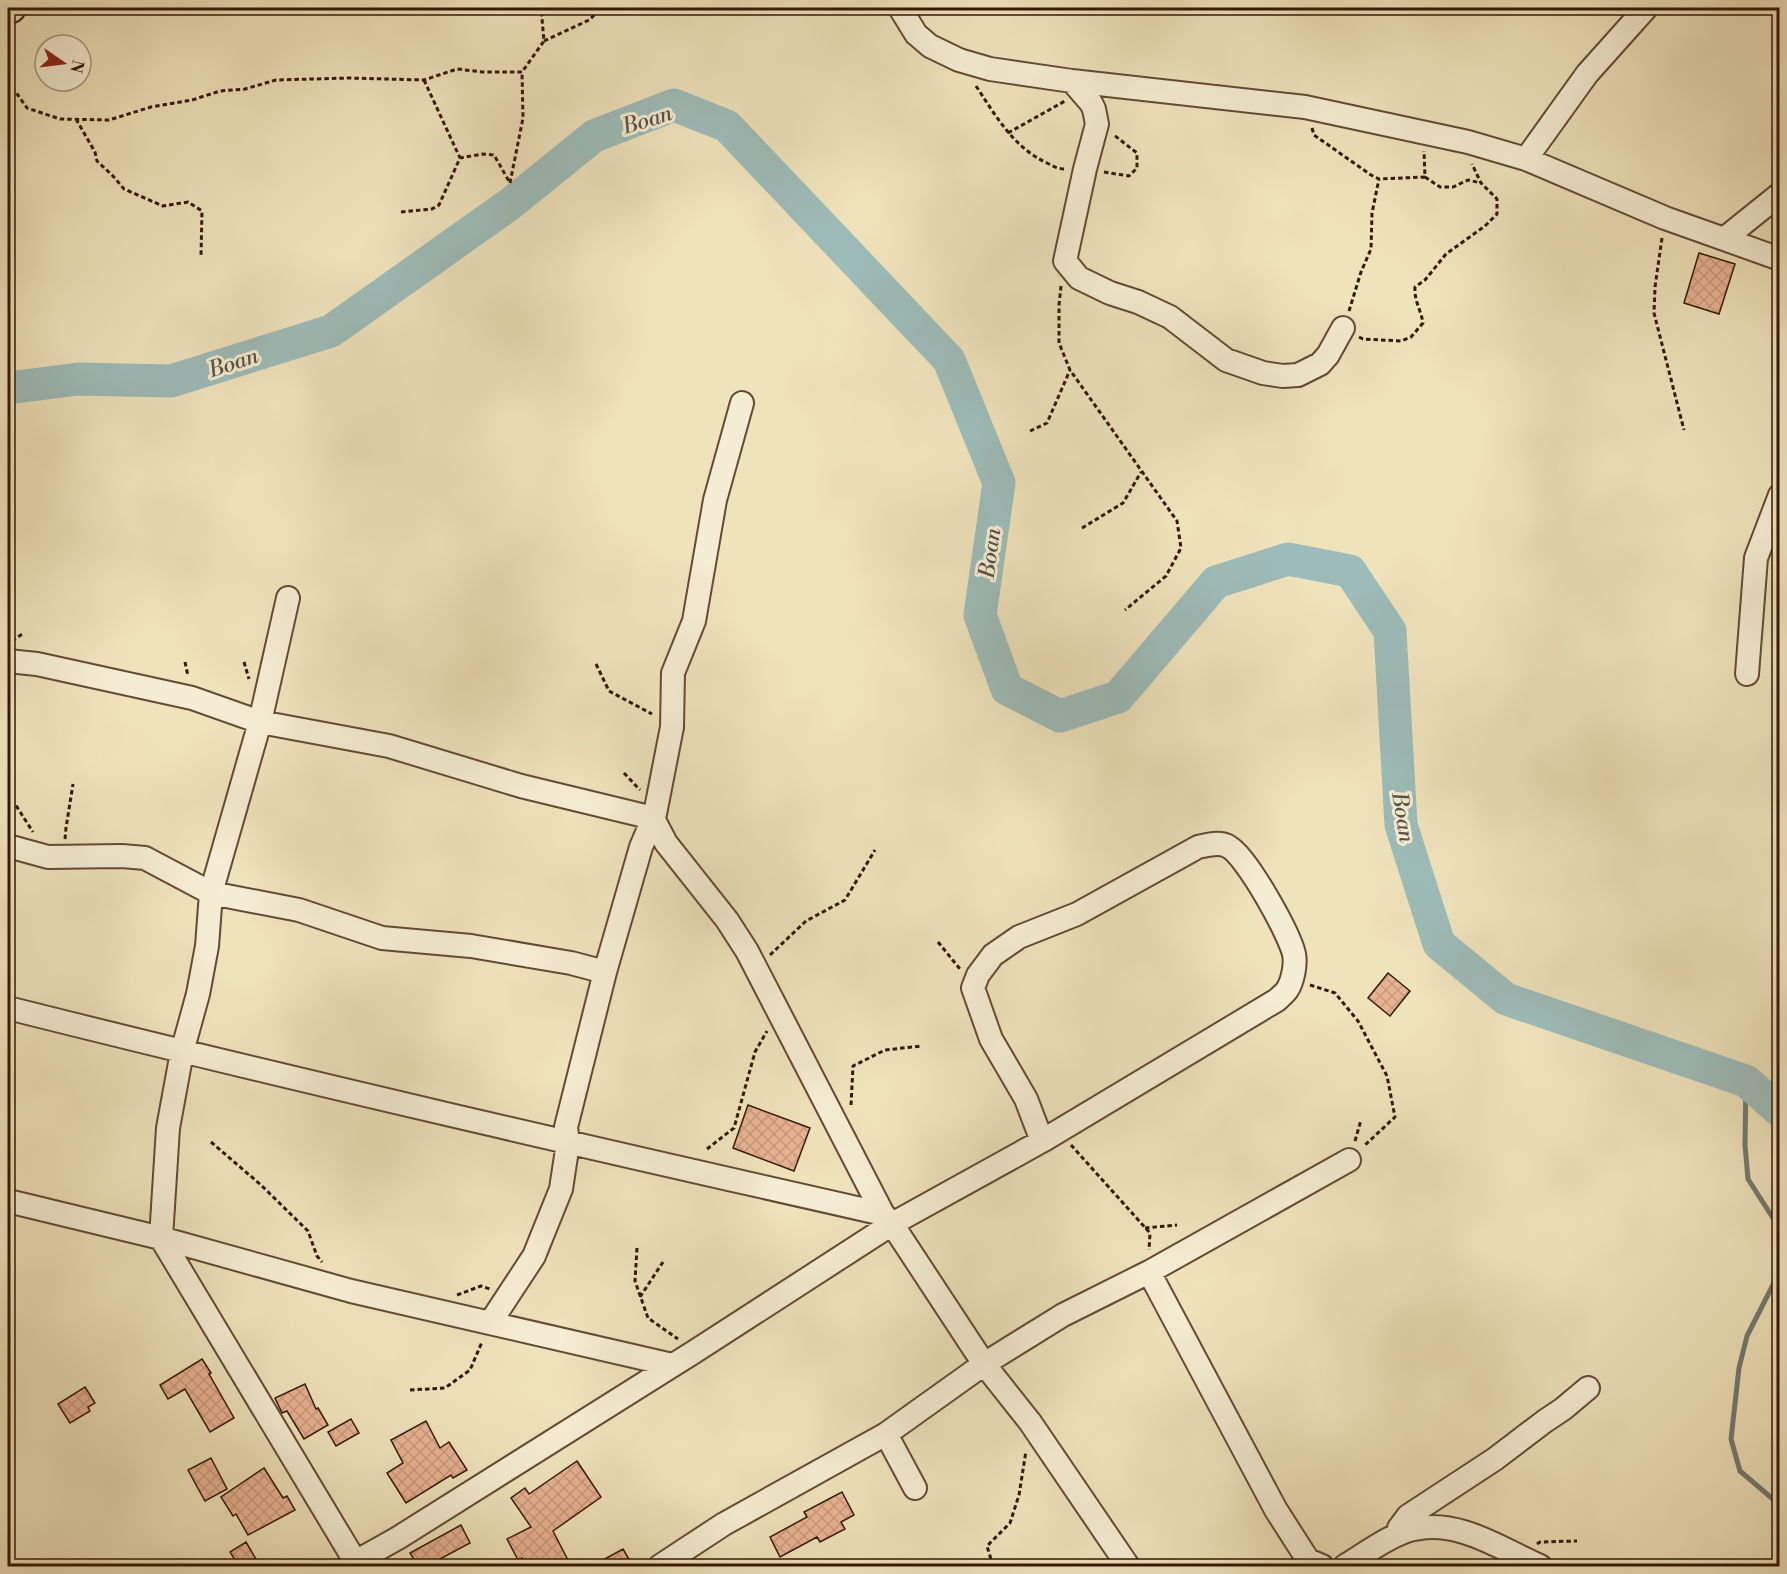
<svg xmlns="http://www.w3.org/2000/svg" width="1787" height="1574" font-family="'Libre Bodoni',serif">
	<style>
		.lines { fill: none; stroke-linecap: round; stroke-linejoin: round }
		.stream { stroke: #737a71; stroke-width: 5 }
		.river { stroke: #9dbcb9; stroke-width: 33 }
		.building { fill: url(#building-cross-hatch); stroke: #351706; stroke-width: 1.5 }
		.minor-casing { stroke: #644a34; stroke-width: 26 }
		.major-casing { stroke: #351706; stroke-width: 32 }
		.path { stroke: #351706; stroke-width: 3; stroke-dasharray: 4.5 3; stroke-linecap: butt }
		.minor { stroke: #f5edd3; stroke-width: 22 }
		.major { stroke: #efe3bc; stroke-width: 28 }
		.labels { text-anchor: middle; stroke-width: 6; stroke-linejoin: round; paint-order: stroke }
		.water-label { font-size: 22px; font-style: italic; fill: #595145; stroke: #f5edd3 }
	</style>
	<defs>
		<pattern id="building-cross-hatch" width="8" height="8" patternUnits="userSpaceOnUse" patternTransform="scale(1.5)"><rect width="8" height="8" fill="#e8b393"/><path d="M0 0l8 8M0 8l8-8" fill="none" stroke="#c8997d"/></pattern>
	</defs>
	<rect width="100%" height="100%" fill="#efe3bc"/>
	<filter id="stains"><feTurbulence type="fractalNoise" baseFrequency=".00333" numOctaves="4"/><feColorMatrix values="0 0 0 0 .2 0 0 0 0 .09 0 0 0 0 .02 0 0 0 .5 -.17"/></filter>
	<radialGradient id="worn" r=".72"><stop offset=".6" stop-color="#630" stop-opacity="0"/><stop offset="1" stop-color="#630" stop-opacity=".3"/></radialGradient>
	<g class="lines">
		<path class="stream" d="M 1746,1081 L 1745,1145 L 1748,1179 L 1780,1229
			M 1780,1271 L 1747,1336 L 1739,1368 L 1731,1439 L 1740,1471 L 1780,1505"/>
		<path class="river" d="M 8,388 L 78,379 L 171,381 L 331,331 L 510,204 L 594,136 L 674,105 L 727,126 L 949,360 L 999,483 L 980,615 L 1007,689 L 1060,716 L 1118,697 L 1216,582 L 1288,559 L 1350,571 L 1390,631 L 1401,825 L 1439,944 L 1506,999 L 1746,1081 L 1780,1111"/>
	</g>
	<path class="building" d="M 1699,253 L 1735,264 L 1719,314 L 1684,303 Z
		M 1388,973 L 1410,991 L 1390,1016 L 1368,998 Z
		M 748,1105 L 810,1128 L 794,1171 L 733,1148 Z
		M 202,1359 L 211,1373 L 209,1374 L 234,1418 L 210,1432 L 185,1389 L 168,1399 L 160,1385 Z
		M 305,1384 L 316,1409 L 318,1408 L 328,1425 L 304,1439 L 287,1411 L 282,1413 L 275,1398 Z
		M 85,1387 L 95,1403 L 88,1407 L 90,1411 L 70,1423 L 58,1404 Z
		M 351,1419 L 359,1433 L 336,1446 L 328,1432 Z
		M 426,1421 L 440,1448 L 449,1442 L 467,1470 L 453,1478 L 451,1475 L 406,1503 L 387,1473 L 403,1463 L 391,1440 Z
		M 211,1458 L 227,1489 L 205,1501 L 188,1470 Z
		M 577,1461 L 601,1497 L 553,1531 L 571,1566 L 527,1566 L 522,1558 L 518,1560 L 507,1539 L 531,1527 L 511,1498 L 525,1488 L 529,1494 Z
		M 264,1468 L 283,1498 L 287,1496 L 295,1510 L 248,1535 L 236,1514 L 233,1516 L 221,1497 Z
		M 842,1492 L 854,1515 L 841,1522 L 845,1529 L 820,1542 L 817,1537 L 780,1557 L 770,1537 L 807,1517 L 804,1512 Z
		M 461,1525 L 470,1543 L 427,1566 L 418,1566 L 410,1553 Z
		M 246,1542 L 260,1566 L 239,1566 L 230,1552 Z
		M 623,1549 L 633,1566 L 592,1566 Z"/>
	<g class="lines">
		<g class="minor-casing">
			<path id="minor" d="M 900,8 L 916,34 L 930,46 L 959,60 L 990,69 L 1072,81 L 1305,107 L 1468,142 L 1526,159 L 1665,218 L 1724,239 L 1780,194
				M 1072,81 L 1091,103 L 1094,109 L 1097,124 L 1085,169 L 1065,261 L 1079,278 L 1110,293 L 1138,302 L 1170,317 L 1226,360 L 1263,373 L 1283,376 L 1298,375 L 1320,364 L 1328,355 L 1343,328
				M 1526,159 L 1587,74 L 1646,8
				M 1724,239 L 1780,259
				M 288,598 L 260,722 L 211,893 L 207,946 L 198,994 L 182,1052 L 168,1128 L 161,1238 L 358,1566
				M 8,661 L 37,664 L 192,698 L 260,722 L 389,746 L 521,786 L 653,818 L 666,843 L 727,920 L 747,951 L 883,1214 L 892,1224 L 984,1364 L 1030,1422 L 1128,1566
				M 1747,674 L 1756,558 L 1780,495
				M 8,846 L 48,857 L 122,856 L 145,858 L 211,893 L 299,910 L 382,938 L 471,946 L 571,963 L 605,972 L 566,1127 L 568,1143 L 561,1189 L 534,1256 L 490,1323
				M 605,972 L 641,847 L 655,814 L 672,727 L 673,673 L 694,621 L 715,500 L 742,403
				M 8,1008 C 298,1081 591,1148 883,1214
				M 8,1201 L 161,1238 L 351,1291 L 672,1365
				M 1149,1272 L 1276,1510 L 1308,1560 L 1322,1566
				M 886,1434 L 915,1488
				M 1397,1535 L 1399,1528 L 1408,1516 L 1495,1459 L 1545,1421 L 1563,1409 L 1588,1388
				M 348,1566 L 398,1538 L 694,1352 L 892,1224 L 1042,1141 L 1277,1000 C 1280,997 1285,993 1287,990 C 1293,981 1296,964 1294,954 C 1289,933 1247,857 1229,847 C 1220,841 1208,845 1198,847 L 1077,914 L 1019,937 L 993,955 L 978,975 L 973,988 L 991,1039 L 1026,1099 L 1042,1141
				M 660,1566 L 724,1524 L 886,1434 L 984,1364 L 1063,1315 L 1149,1272 L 1349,1160
				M 1345,1566 C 1363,1555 1393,1533 1414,1529 C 1459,1519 1501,1549 1540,1566"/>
		</g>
		<g class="major-casing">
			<path id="major" d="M 8,9 L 11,8"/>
		</g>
		<path class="path" d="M 544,41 L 589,20 L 602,8
			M 424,80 L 460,158
			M 8,81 L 27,108 L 60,119 L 109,120 L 151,107 L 192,100 L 220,91 L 245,89 L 276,80 L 349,78 L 424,80 L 457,69 L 483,72 L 522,72 L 544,41 L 541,8
			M 976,86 C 996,116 1013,147 1047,163 C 1053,166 1058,169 1065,169
			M 76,119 L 95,152 L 97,161 L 113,176 L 124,189 L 163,206 L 188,202 L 202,211 L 201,256
			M 1312,128 L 1314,135 L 1371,175 L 1379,179 L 1425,177 L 1424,151
			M 1008,133 L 1065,101
			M 1104,172 L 1129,176 L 1137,168 L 1137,153 L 1114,135
			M 1425,177 L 1440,187 L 1453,187 L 1468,180 L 1481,183
			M 510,183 L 523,118 L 522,72
			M 401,212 L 432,209 L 439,205 L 460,158 L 483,154 L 494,155 L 510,183
			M 1662,238 L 1655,287 L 1654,313 L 1684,430
			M 1061,286 L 1059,305 L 1059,343 L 1070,370 L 1177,521 L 1181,548 L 1166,576 L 1125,610
			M 1349,311 L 1361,272 L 1371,249 L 1372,213 L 1379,179
			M 1359,337 L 1363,339 L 1401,341 L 1411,337 L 1423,323 C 1421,310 1414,301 1415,287 L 1425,280 L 1446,254 L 1485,226 L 1497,214 L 1497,199 L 1481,183 L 1472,164
			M 1030,431 L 1047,423 L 1070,370
			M 1082,528 L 1123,503 L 1141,472
			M 12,641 L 24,633
			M 185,662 L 188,676
			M 244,662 L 249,679
			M 596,664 L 609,691 L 652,714
			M 624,773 L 640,790
			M 8,793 L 33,832
			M 65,839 L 66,828 L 73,784
			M 938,942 L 960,969
			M 770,955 L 806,921 L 845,900 L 875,850
			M 1310,985 L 1335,993 L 1358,1021 L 1387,1076 L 1395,1117 L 1364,1146
			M 851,1105 L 853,1066 L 885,1050 L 921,1046
			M 1355,1141 L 1361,1120
			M 211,1142 L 261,1185 L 308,1231 L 317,1256 L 322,1262
			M 1071,1145 L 1150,1233 L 1149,1250
			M 707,1149 L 734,1128 L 755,1052 L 767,1031
			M 1145,1228 L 1177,1225
			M 637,1248 L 635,1281 L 648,1318 L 678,1339
			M 457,1295 L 481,1286 L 490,1289
			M 640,1297 L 663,1262
			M 410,1390 L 445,1388 L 470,1370 L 482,1342
			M 1537,1544 L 1540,1542 L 1577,1541
			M 993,1566 L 987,1546 L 1010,1523 L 1019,1495 L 1026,1451"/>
		<use href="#minor" class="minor"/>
		<use href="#major" class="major"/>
	</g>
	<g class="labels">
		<g class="water-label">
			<text transform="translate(647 119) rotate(-17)" y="8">Boan</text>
			<text transform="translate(233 362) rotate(-18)" y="8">Boan</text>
			<text transform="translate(989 553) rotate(-82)" y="8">Boan</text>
			<text transform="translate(1404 817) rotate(81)" y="8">Boan</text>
		</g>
	</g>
	<rect width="1787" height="1574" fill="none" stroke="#efe3bc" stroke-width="30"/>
	<rect x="9" y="9" width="1769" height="1556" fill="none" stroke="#351706" stroke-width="3"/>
	<rect x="15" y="15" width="1757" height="1544" fill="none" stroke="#351706" stroke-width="1.5"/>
	<g transform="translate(63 63) rotate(104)"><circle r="28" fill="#f5edd3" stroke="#a89781" stroke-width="1.5"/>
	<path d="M0-4.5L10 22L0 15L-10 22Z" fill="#8f2418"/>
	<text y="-9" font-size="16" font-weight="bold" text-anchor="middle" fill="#351706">N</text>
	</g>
	<rect width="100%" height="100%" filter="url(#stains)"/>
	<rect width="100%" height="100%" fill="url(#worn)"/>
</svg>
